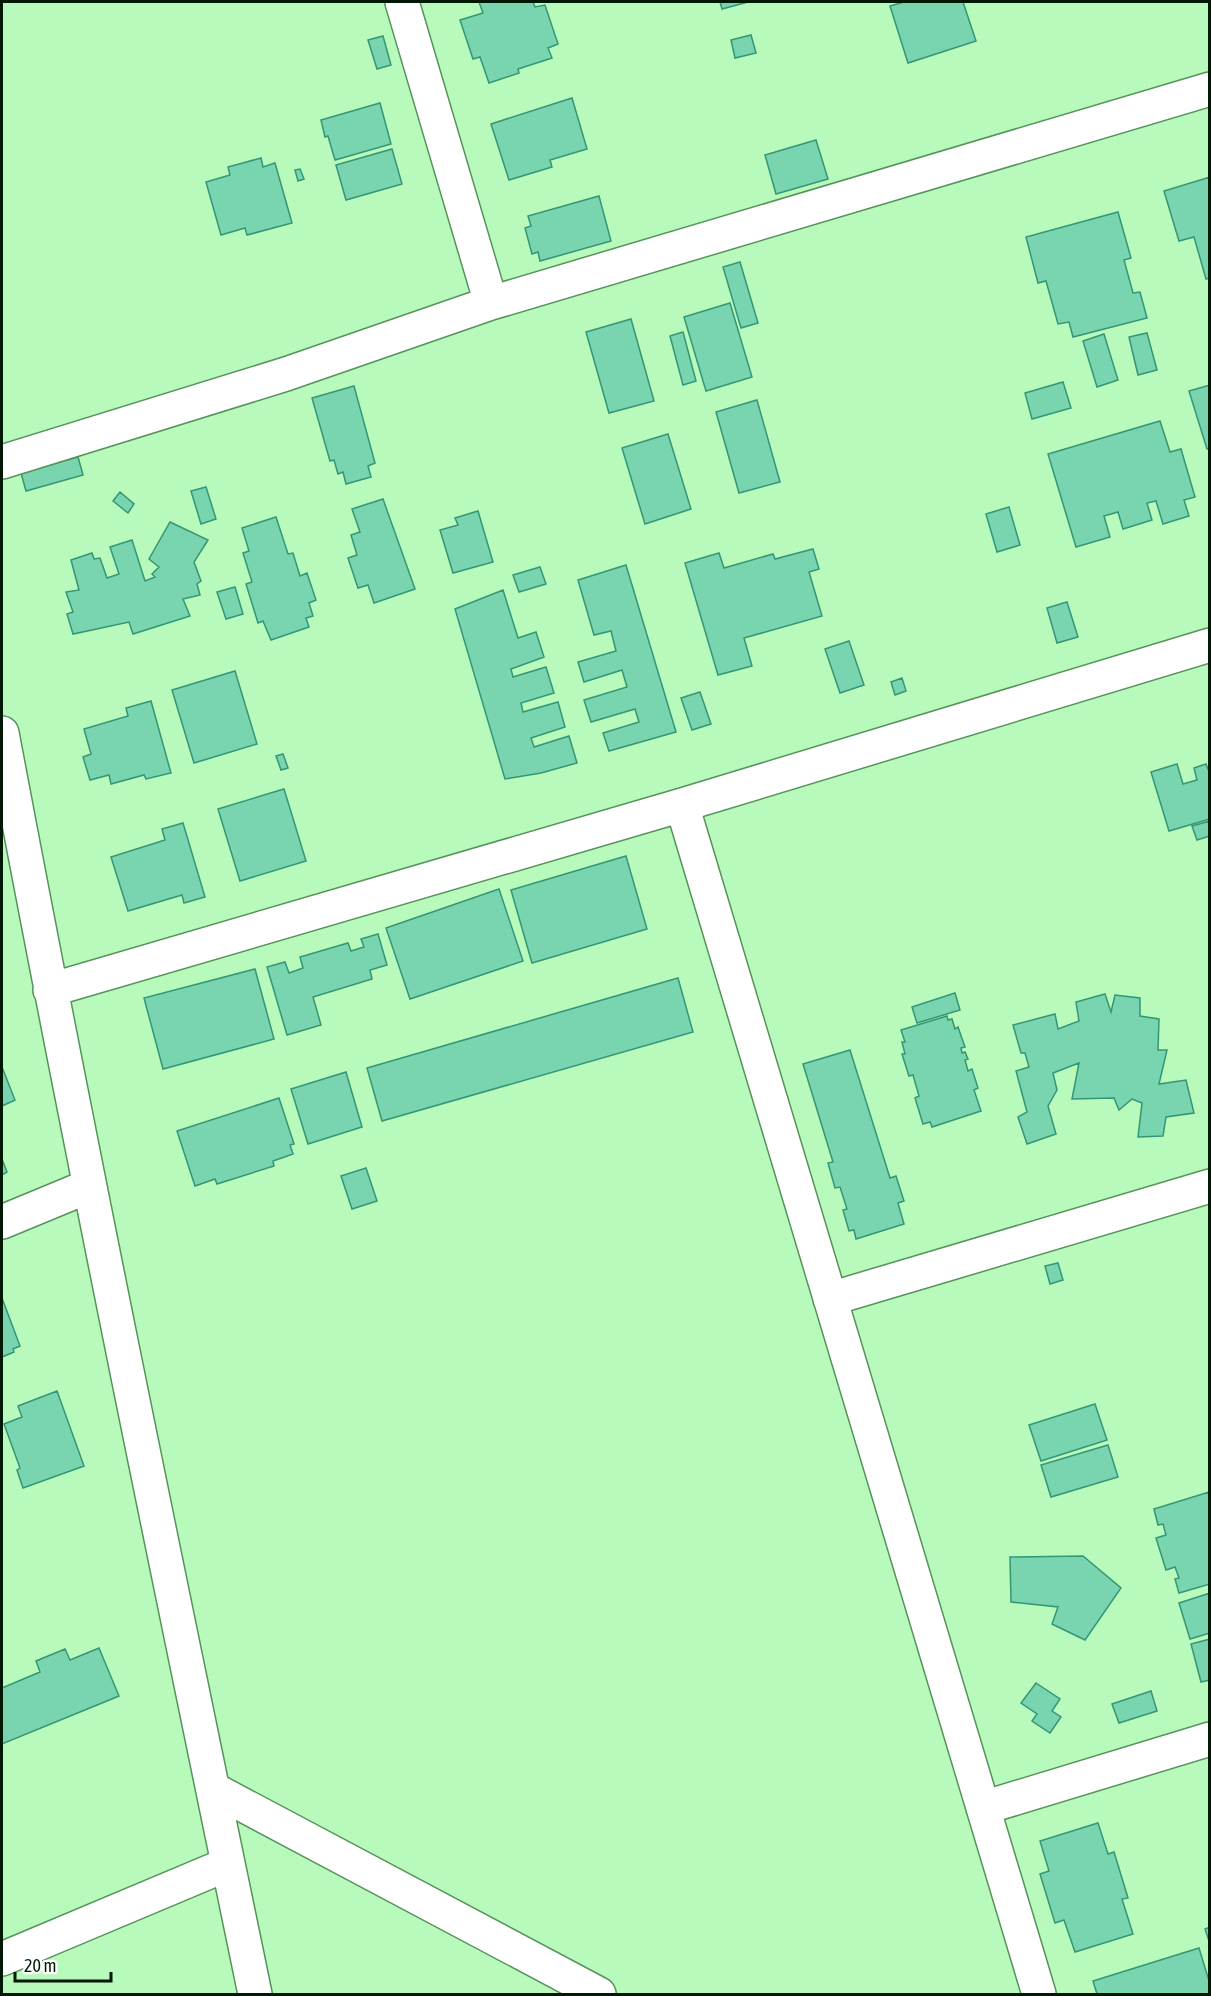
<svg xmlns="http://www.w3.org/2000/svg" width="1211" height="1996" font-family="'Asap Condensed',sans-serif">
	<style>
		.building { fill: #78d5b0; stroke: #359674; stroke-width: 1.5 }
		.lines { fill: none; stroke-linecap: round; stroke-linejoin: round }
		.minor-casing { stroke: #56935b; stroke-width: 36 }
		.minor { stroke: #fff; stroke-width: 33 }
	</style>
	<rect width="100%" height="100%" fill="#b8f9bc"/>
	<path class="building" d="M 479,2 L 533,2 L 535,7 L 545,5 L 558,44 L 548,48 L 552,58 L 518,69 L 519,73 L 489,83 L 480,57 L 473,59 L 460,20 L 483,13 Z
		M 720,2 L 748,2 L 722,9 Z
		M 904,2 L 963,2 L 976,41 L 908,63 L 890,6 Z
		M 751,35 L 756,53 L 735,58 L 731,40 Z
		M 383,36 L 391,65 L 377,69 L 368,40 Z
		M 572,98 L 587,149 L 550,160 L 552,167 L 509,180 L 491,124 Z
		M 380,103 L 391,144 L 335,160 L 328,136 L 325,137 L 321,120 Z
		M 816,140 L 828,179 L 776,194 L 765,155 Z
		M 392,149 L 402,184 L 346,200 L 336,165 Z
		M 261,158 L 263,167 L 275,163 L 292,223 L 247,235 L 245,228 L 221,235 L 206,182 L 230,175 L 228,167 Z
		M 300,169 L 304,179 L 298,181 L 295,170 Z
		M 1210,177 L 1210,278 L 1206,279 L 1194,237 L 1179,241 L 1164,191 Z
		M 599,196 L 611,241 L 540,261 L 538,252 L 532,254 L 525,228 L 531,226 L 528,216 Z
		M 1118,212 L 1131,258 L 1124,260 L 1133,293 L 1140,292 L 1147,318 L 1073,337 L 1069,322 L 1058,324 L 1046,281 L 1038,283 L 1026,237 Z
		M 740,262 L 758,323 L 741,328 L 723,267 Z
		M 730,303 L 752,377 L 706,391 L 684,317 Z
		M 631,319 L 654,401 L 609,413 L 586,332 Z
		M 683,332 L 696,381 L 683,385 L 670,336 Z
		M 1147,333 L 1157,370 L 1138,375 L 1129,337 Z
		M 1104,334 L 1118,380 L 1097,387 L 1083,341 Z
		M 1063,382 L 1071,408 L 1032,419 L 1025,393 Z
		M 1210,385 L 1210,449 L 1207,449 L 1189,391 Z
		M 354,386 L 375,463 L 368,466 L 371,477 L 346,484 L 343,472 L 338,474 L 334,460 L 330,461 L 312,398 Z
		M 757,400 L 780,482 L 739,493 L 716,412 Z
		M 1160,421 L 1170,452 L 1181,449 L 1195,497 L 1184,500 L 1189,516 L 1163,524 L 1156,501 L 1147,503 L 1152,520 L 1123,529 L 1118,512 L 1104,516 L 1110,537 L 1076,547 L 1048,454 Z
		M 668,434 L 691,509 L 645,524 L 622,448 Z
		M 78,457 L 83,475 L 26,491 L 21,473 Z
		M 206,487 L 216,519 L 201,524 L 191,491 Z
		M 120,492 L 134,504 L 128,513 L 113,501 Z
		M 383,499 L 415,589 L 374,603 L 368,585 L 358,588 L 348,558 L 357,555 L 351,535 L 360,532 L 352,509 Z
		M 1009,507 L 1020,545 L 997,552 L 986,514 Z
		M 478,511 L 493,562 L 453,573 L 440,530 L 458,525 L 455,518 Z
		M 276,517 L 288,554 L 293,553 L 300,576 L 307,573 L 316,600 L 309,603 L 313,616 L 306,618 L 309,627 L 271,640 L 263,621 L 258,623 L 246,584 L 252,582 L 243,553 L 249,551 L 242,528 Z
		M 170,522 L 208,540 L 194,562 L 201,581 L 197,584 L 200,595 L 183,599 L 190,616 L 133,634 L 129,622 L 73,634 L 67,614 L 73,612 L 66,592 L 79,590 L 71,560 L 92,553 L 94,559 L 100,558 L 107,578 L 119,574 L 110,547 L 132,540 L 145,581 L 155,577 L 152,574 L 159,567 L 149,559 Z
		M 813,549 L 819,569 L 809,572 L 822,616 L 744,638 L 752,666 L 718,675 L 685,563 L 719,553 L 724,568 L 773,554 L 775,559 Z
		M 626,565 L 676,732 L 609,751 L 603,733 L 639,722 L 635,709 L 591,722 L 584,700 L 627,687 L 622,670 L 584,682 L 578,662 L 616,651 L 611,631 L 594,635 L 578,580 Z
		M 540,567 L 546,584 L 519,592 L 513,575 Z
		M 235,587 L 243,614 L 226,619 L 217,592 Z
		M 503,590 L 518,638 L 536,632 L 544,657 L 511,669 L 513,677 L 546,667 L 554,693 L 521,703 L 523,712 L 558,702 L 565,727 L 531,738 L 534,747 L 569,736 L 577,763 L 541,773 L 505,779 L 455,609 Z
		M 1067,602 L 1078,637 L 1057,643 L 1047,608 Z
		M 849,641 L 864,685 L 840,693 L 825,649 Z
		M 235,671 L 257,744 L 194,763 L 172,690 Z
		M 902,678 L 906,691 L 895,695 L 891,682 Z
		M 700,692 L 711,724 L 692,730 L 681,698 Z
		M 151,701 L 171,773 L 146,779 L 144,775 L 111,784 L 109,775 L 90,780 L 83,757 L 91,754 L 84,729 L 128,716 L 126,708 Z
		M 283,754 L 288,768 L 281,770 L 276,756 Z
		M 1177,764 L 1183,784 L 1197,780 L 1194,768 L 1206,764 L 1210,774 L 1210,819 L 1169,831 L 1151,772 Z
		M 284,789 L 306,861 L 240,881 L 218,809 Z
		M 1210,821 L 1210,836 L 1197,840 L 1192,826 Z
		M 183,823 L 205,897 L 184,903 L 182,895 L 128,911 L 111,857 L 165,840 L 162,829 Z
		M 626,856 L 647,929 L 532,963 L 511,890 Z
		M 499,889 L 523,961 L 410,999 L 386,928 Z
		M 378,934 L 387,965 L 370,970 L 372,979 L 313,997 L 321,1025 L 287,1035 L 267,967 L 285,962 L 289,973 L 303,968 L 300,957 L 348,943 L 351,951 L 364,947 L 361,939 Z
		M 255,969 L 274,1039 L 163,1069 L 144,998 Z
		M 678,978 L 693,1032 L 382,1121 L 367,1068 Z
		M 955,993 L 960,1010 L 917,1023 L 912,1007 Z
		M 1105,994 L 1111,1012 L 1115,995 L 1140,998 L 1140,1016 L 1159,1019 L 1158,1050 L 1167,1050 L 1159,1084 L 1186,1080 L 1194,1113 L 1166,1117 L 1163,1136 L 1138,1137 L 1142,1103 L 1132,1099 L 1119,1110 L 1114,1098 L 1072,1099 L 1079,1063 L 1053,1073 L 1057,1090 L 1048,1106 L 1056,1134 L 1027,1144 L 1018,1117 L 1027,1112 L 1016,1071 L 1029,1067 L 1025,1053 L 1021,1053 L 1013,1025 L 1055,1014 L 1058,1029 L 1079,1021 L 1076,1002 Z
		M 947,1016 L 948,1020 L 952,1019 L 955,1029 L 958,1027 L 965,1047 L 961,1048 L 962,1053 L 965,1052 L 968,1059 L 965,1060 L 968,1071 L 972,1069 L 978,1088 L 974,1090 L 981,1111 L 932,1127 L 930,1122 L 923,1124 L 915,1098 L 919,1096 L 913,1075 L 909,1076 L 902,1054 L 905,1054 L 902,1042 L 905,1042 L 901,1030 Z
		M 850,1050 L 890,1178 L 896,1176 L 904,1201 L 898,1203 L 904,1224 L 856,1239 L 854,1230 L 849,1231 L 843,1210 L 847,1209 L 840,1187 L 835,1188 L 828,1163 L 833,1162 L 803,1064 Z
		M 2,1067 L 15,1100 L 2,1106 Z
		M 346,1072 L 362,1127 L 308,1144 L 291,1089 Z
		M 279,1098 L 294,1144 L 290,1145 L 293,1154 L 273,1161 L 274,1166 L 217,1184 L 215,1179 L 195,1186 L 177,1131 Z
		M 2,1159 L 7,1172 L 2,1175 Z
		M 366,1168 L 377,1201 L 352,1209 L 341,1176 Z
		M 1058,1263 L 1063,1280 L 1050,1284 L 1045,1266 Z
		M 2,1298 L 20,1346 L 13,1349 L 14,1352 L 2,1357 Z
		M 57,1391 L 84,1466 L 23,1488 L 17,1470 L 20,1468 L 4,1424 L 22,1417 L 18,1406 Z
		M 1095,1404 L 1107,1440 L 1041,1461 L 1029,1425 Z
		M 1108,1445 L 1118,1477 L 1051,1497 L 1041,1465 Z
		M 1209,1492 L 1210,1584 L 1179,1593 L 1175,1579 L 1179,1578 L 1175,1567 L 1166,1570 L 1156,1538 L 1166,1535 L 1163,1524 L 1158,1525 L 1154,1509 Z
		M 1083,1556 L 1121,1588 L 1085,1640 L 1052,1624 L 1058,1607 L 1011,1602 L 1010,1557 Z
		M 1210,1593 L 1210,1633 L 1190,1639 L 1179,1603 Z
		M 1210,1639 L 1210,1680 L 1201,1682 L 1191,1644 Z
		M 99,1648 L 119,1696 L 2,1744 L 2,1688 L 40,1672 L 36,1661 L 65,1649 L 70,1660 Z
		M 1036,1683 L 1060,1699 L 1052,1711 L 1061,1717 L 1050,1733 L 1032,1721 L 1037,1714 L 1021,1703 Z
		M 1151,1691 L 1157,1711 L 1119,1723 L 1112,1704 Z
		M 1098,1823 L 1108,1854 L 1114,1852 L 1128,1898 L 1122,1899 L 1133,1934 L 1075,1952 L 1064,1920 L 1055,1923 L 1040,1874 L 1049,1871 L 1040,1841 Z
		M 1210,1927 L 1210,1944 L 1205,1929 Z
		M 1199,1948 L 1210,1984 L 1210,1994 L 1097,1994 L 1093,1981 Z"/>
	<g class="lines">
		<g class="minor-casing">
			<path id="minor" d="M 402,2 L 491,303
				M 2,462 L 286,374 L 491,303 L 1210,89
				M 2,733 C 81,1154 168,1574 255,1994
				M 682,805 L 1039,1994
				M 50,990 L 682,805 L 1210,645
				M 2,1222 L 89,1186
				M 830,1299 L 1210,1186
				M 213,1789 L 599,1994
				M 983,1808 L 1210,1739
				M 2,1959 L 228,1864"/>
		</g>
		<use href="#minor" class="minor"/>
	</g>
	<rect width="1211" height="1996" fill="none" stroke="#011804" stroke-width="6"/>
	<path d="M15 1972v9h96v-9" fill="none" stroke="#011804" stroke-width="3"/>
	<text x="24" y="1972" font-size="18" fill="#011804" stroke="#ffffff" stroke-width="4.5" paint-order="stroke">20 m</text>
</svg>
